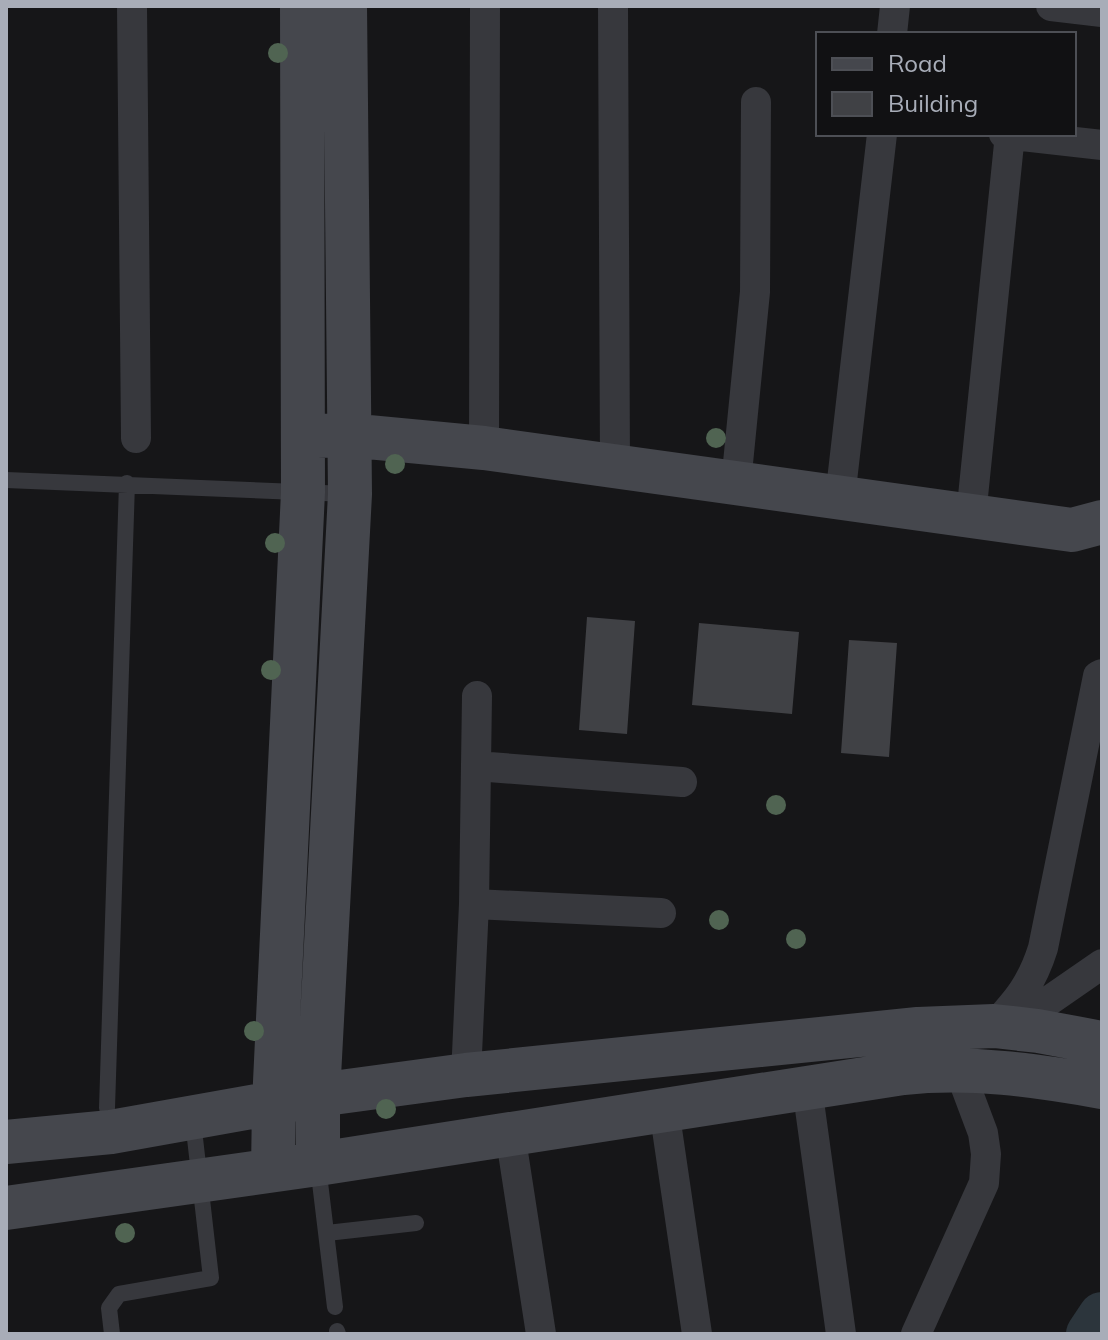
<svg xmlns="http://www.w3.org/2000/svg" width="1108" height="1340" font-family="Mulish,sans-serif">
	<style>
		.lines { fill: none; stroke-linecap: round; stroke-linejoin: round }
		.river { stroke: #2c353c; stroke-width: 48 }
		.building { fill: #404145 }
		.lane { stroke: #37383d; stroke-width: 16 }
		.street { stroke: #37383d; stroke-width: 30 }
		.secondary { stroke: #45474d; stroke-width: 44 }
		.tree { fill: #506452 }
	</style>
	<rect width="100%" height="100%" fill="#161618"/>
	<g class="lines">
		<path class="river" d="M 1090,1334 L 1102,1316"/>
	</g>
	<path class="building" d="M 587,617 L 635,621 L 627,734 L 579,730 Z
		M 699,623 L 799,632 L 792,714 L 692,705 Z
		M 849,640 L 897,643 L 889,757 L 841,753 Z"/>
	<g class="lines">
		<path class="lane" d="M 6,480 L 348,494
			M 107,1108 L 127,483
			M 318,1166 L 335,1307
			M 327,1233 L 416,1223
			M 337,1331 L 338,1334
			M 112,1334 L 109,1308 L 119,1294 L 211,1278 L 193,1121"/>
		<path class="street" d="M 132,6 L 136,438
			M 613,6 L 615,467
			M 1051,6 L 1102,12
			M 892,34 L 895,6
			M 1004,134 L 1102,145
			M 484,448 L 485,6
			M 736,483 L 755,292 L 756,102
			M 840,498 L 882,134
			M 971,516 L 1010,134
			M 476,766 L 682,782
			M 474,904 L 661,913
			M 994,1026 C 1019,999 1032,983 1043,948 L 1098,676 L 1102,674
			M 1011,1027 L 1102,964
			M 466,1075 L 474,904 L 477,696
			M 807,1087 L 841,1334
			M 664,1109 L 697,1334
			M 510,1133 L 541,1334
			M 916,1334 L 984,1183 L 986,1154 L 983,1133 L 959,1069"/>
		<path class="secondary" d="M 317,436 L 347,435 L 484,448 L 1072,530 L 1102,522
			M 6,1142 L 111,1132 L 318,1095 L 466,1075 L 918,1029 L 994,1026 L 1038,1031 L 1102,1043
			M 318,1164 L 318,1095 L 350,494 L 345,6
			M 273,1170 L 274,1103 L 303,492 L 302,6
			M 6,1208 L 318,1164 L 903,1073 C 971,1066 1035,1075 1102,1087"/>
	</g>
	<g class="tree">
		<circle cx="278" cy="53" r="10"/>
		<circle cx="716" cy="438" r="10"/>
		<circle cx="395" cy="464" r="10"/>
		<circle cx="275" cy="543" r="10"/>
		<circle cx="271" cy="670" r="10"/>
		<circle cx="776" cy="805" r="10"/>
		<circle cx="719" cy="920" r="10"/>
		<circle cx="796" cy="939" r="10"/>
		<circle cx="254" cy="1031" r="10"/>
		<circle cx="386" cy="1109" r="10"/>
		<circle cx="125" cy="1233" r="10"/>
	</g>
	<rect width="1108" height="1340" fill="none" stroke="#a8adb8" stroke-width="16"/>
	<rect x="816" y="32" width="260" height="104" fill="#111113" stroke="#4d4f55" stroke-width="2"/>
	<rect x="832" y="58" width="40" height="12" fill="#45474d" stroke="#4d4f55" stroke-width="2"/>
	<text x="888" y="72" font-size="24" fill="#a8adb8">Road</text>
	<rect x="832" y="92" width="40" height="24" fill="#404145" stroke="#4d4f55" stroke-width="2"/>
	<text x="888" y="112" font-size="24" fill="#a8adb8">Building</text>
</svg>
